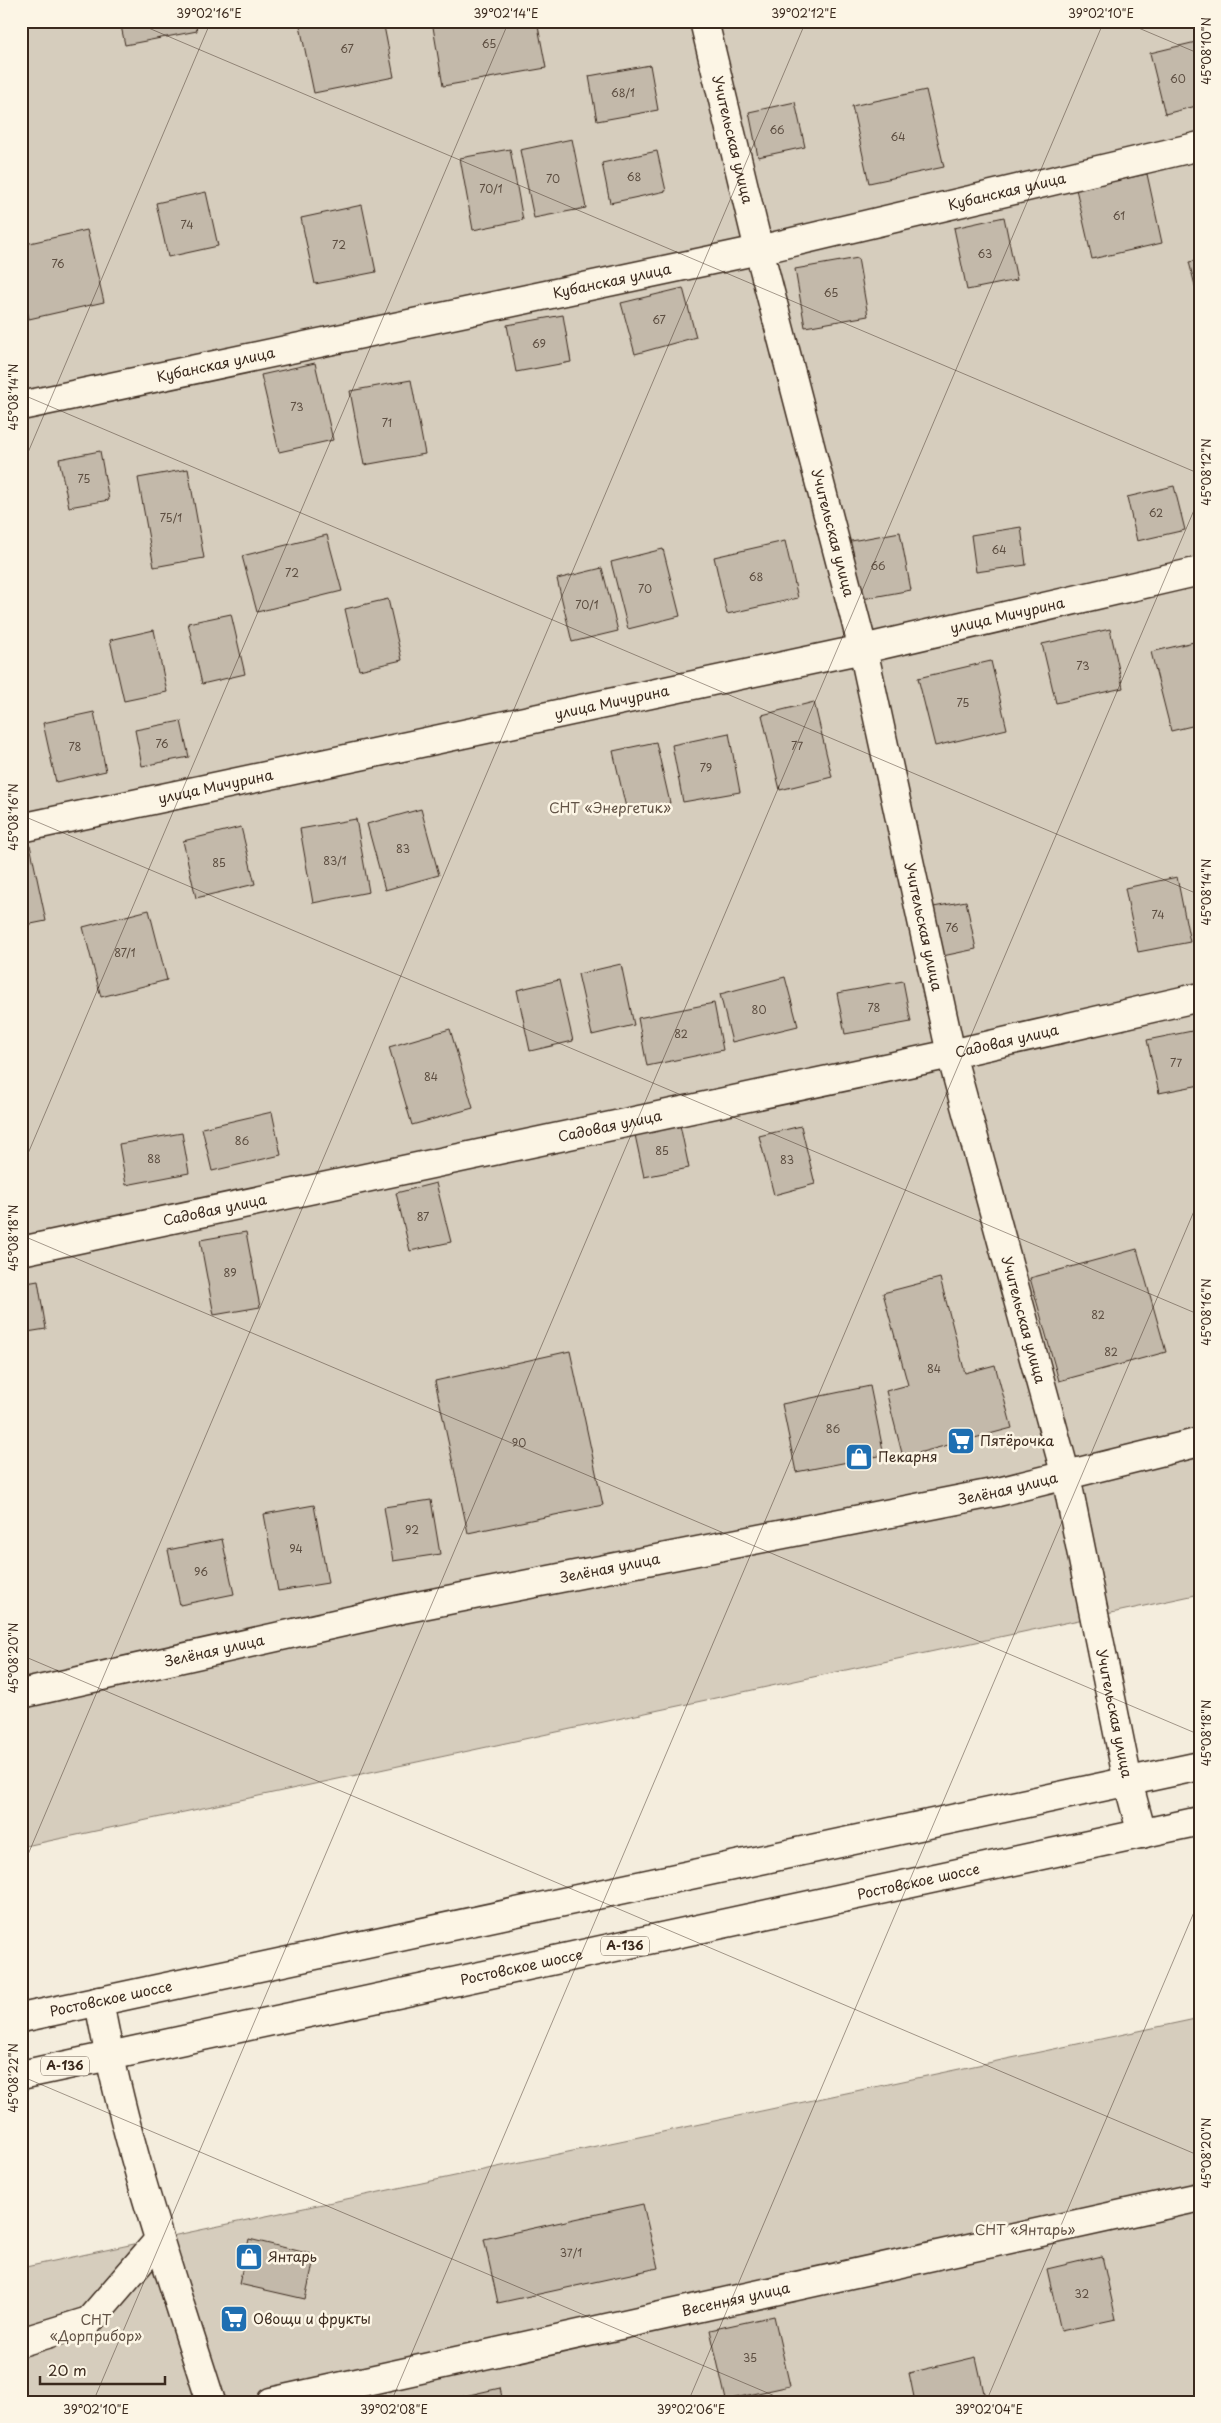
<svg xmlns="http://www.w3.org/2000/svg" width="1221" height="2423" font-family="'Playpen Sans',sans-serif">
	<style>
		.green { fill: #d6cdbd; stroke: #887c6e }
		.building { fill: #c3b9aa; stroke: #3b2a1e }
		.lines { fill: none; stroke-linecap: round; stroke-linejoin: round }
		.street-casing { stroke: #3b2a1e; stroke-width: 31 }
		.highway-casing { stroke: #3b2a1e; stroke-width: 31 }
		.street { stroke: #fcf5e5; stroke-width: 28 }
		.highway { stroke: #fcf5e5; stroke-width: 28 }
		.ticks { fill: none; stroke: #3b2a1e; stroke-width: 1; stroke-opacity: 0.45 }
		.labels { text-anchor: middle; stroke-width: 5; stroke-linejoin: round; paint-order: stroke }
		.number-label { font-size: 11px; fill: #5d4e41 }
		.shield { fill: #fcf5e5; stroke: #75675a; stroke-width: 1 }
		.shield-label { font-size: 12px; font-weight: bold; fill: #3b2a1e }
		.street-label { font-size: 14px; fill: #3b2a1e; stroke: #fcf5e5 }
		.park-label { font-size: 14px; fill: #625346; stroke: #fcf5e5 }
		.poi-label { font-size: 14px; fill: #3b2a1e; stroke: #fcf5e5; text-anchor: start }
		.neatline { fill: none; stroke: #3b2a1e; stroke-width: 2 }
		.ticks-label { font-size: 12px; text-anchor: middle; fill: #3b2a1e }
	</style>
	<rect width="100%" height="100%" fill="#f4eddd"/>
	<filter id="ink" filterUnits="userSpaceOnUse"><feTurbulence type="fractalNoise" baseFrequency=".02" numOctaves="2"/><feDisplacementMap in="SourceGraphic" scale="10" xChannelSelector="R" yChannelSelector="G"/><feConvolveMatrix kernelMatrix="1 2 1 2 8 2 1 2 1" color-interpolation-filters="sRGB"/></filter>
	<g filter="url(#ink)">
		<path class="green" d="M 21,21 L 1200,21 L 1200,1594 L 21,1847 Z
			M 1200,2018 L 1200,2402 L 21,2402 L 21,2268 Z"/>
		<path class="building" d="M 120,21 L 195,21 L 197,31 L 125,45 Z
			M 299,21 L 383,21 L 394,77 L 314,93 Z
			M 432,21 L 537,21 L 546,68 L 443,86 Z
			M 1200,41 L 1200,105 L 1165,114 L 1150,53 Z
			M 650,65 L 658,110 L 597,121 L 589,76 Z
			M 926,90 L 944,167 L 869,183 L 852,106 Z
			M 795,102 L 805,147 L 758,157 L 749,112 Z
			M 572,139 L 586,208 L 534,218 L 520,150 Z
			M 510,149 L 523,220 L 473,230 L 460,158 Z
			M 657,151 L 666,191 L 610,203 L 602,163 Z
			M 1147,174 L 1162,243 L 1092,259 L 1076,189 Z
			M 206,192 L 218,246 L 168,257 L 156,203 Z
			M 362,205 L 376,272 L 315,284 L 301,218 Z
			M 1004,217 L 1017,280 L 967,290 L 954,228 Z
			M 87,230 L 104,302 L 29,319 L 21,283 L 21,245 Z
			M 858,258 L 868,316 L 805,327 L 795,269 Z
			M 1200,260 L 1200,305 L 1189,262 Z
			M 683,288 L 696,337 L 635,354 L 621,303 Z
			M 563,315 L 571,362 L 516,372 L 507,325 Z
			M 315,363 L 333,440 L 279,452 L 261,375 Z
			M 411,380 L 425,454 L 364,465 L 350,391 Z
			M 100,451 L 109,500 L 69,507 L 59,459 Z
			M 188,469 L 204,558 L 154,567 L 138,478 Z
			M 1174,486 L 1185,530 L 1137,541 L 1127,497 Z
			M 1021,527 L 1026,565 L 976,572 L 971,535 Z
			M 900,532 L 911,590 L 857,600 L 846,542 Z
			M 327,535 L 342,591 L 257,612 L 242,556 Z
			M 785,541 L 798,598 L 727,614 L 714,557 Z
			M 663,549 L 680,616 L 628,629 L 611,562 Z
			M 602,568 L 618,631 L 572,642 L 557,579 Z
			M 388,599 L 402,660 L 359,670 L 345,609 Z
			M 231,614 L 245,674 L 202,684 L 188,623 Z
			M 1110,629 L 1123,688 L 1056,703 L 1042,644 Z
			M 154,630 L 167,692 L 124,701 L 110,640 Z
			M 1198,641 L 1200,650 L 1200,724 L 1171,731 L 1151,652 Z
			M 991,661 L 1007,729 L 935,746 L 918,678 Z
			M 814,702 L 832,777 L 780,790 L 762,715 Z
			M 94,712 L 106,771 L 56,782 L 43,723 Z
			M 181,721 L 189,757 L 142,766 L 135,730 Z
			M 729,733 L 740,792 L 683,802 L 672,745 Z
			M 656,742 L 670,803 L 627,812 L 613,751 Z
			M 421,809 L 439,875 L 385,890 L 367,824 Z
			M 356,819 L 369,892 L 313,903 L 300,829 Z
			M 241,827 L 255,884 L 196,898 L 183,841 Z
			M 30,845 L 46,921 L 21,926 L 21,847 Z
			M 1177,877 L 1190,942 L 1138,952 L 1125,888 Z
			M 966,901 L 976,949 L 938,957 L 928,908 Z
			M 149,910 L 167,980 L 101,997 L 83,927 Z
			M 621,964 L 634,1025 L 592,1035 L 578,974 Z
			M 785,977 L 798,1026 L 732,1042 L 720,994 Z
			M 559,980 L 573,1041 L 530,1051 L 517,990 Z
			M 903,981 L 911,1022 L 845,1034 L 837,993 Z
			M 714,1003 L 723,1050 L 647,1066 L 638,1018 Z
			M 450,1029 L 473,1108 L 412,1125 L 389,1047 Z
			M 1197,1030 L 1200,1041 L 1200,1085 L 1159,1093 L 1147,1040 Z
			M 272,1112 L 281,1155 L 212,1171 L 202,1128 Z
			M 680,1125 L 689,1168 L 644,1177 L 635,1135 Z
			M 801,1126 L 815,1184 L 774,1195 L 759,1136 Z
			M 182,1133 L 189,1173 L 126,1185 L 119,1144 Z
			M 436,1183 L 451,1242 L 410,1251 L 396,1193 Z
			M 246,1232 L 260,1307 L 214,1315 L 200,1240 Z
			M 1137,1249 L 1166,1352 L 1059,1381 L 1030,1278 Z
			M 940,1278 L 965,1373 L 995,1365 L 1012,1428 L 903,1457 L 886,1391 L 908,1385 L 883,1293 Z
			M 38,1281 L 46,1329 L 21,1333 L 21,1284 Z
			M 570,1351 L 603,1505 L 468,1533 L 435,1381 Z
			M 870,1386 L 884,1455 L 796,1472 L 782,1404 Z
			M 431,1500 L 440,1554 L 393,1561 L 384,1507 Z
			M 314,1505 L 328,1583 L 278,1591 L 264,1514 Z
			M 222,1539 L 234,1594 L 180,1605 L 168,1550 Z
			M 643,2204 L 658,2268 L 498,2303 L 484,2239 Z
			M 249,2239 L 315,2255 L 305,2299 L 239,2284 Z
			M 1102,2256 L 1116,2319 L 1061,2331 L 1047,2269 Z
			M 774,2316 L 790,2386 L 726,2400 L 710,2330 Z
			M 976,2357 L 986,2402 L 915,2402 L 909,2373 Z
			M 500,2388 L 503,2402 L 448,2402 L 447,2400 Z"/>
		<g class="lines">
			<g class="street-casing">
				<g id="street">
					<path id="s1" d="M 704,21 L 759,250 L 863,649 L 951,1054 L 1066,1476 L 1128,1782 L 1142,1834"/>
					<path id="s2" d="M 21,406 L 759,250 L 1200,146"/>
					<path id="s3" d="M 21,828 L 863,649 L 1200,571"/>
					<path id="s4" d="M 21,1251 L 951,1054 L 1200,997"/>
					<path id="s5" d="M 21,1694 L 402,1609 L 998,1492 L 1200,1442"/>
					<path d="M 99,2001 C 123,2138 169,2270 211,2402"/>
					<path d="M 21,2342 L 89,2321 L 159,2240"/>
					<path id="s6" d="M 271,2402 L 1200,2197"/>
				</g>
			</g>
			<g class="highway-casing">
				<g id="highway">
					<path id="s7" d="M 21,2018 L 1200,1766"/>
					<path id="s8" d="M 21,2075 L 1200,1821"/>
				</g>
			</g>
			<use href="#street" class="street"/>
			<use href="#highway" class="highway"/>
		</g>
	</g>
	<path class="ticks" d="M 132,21 L 1200,474M 1122,21 L 1200,54M 21,394 L 1200,895M 21,469 L 211,21M 21,815 L 1200,1315M 21,1170 L 509,21M 21,1235 L 1200,1735M 21,1655 L 1200,2156M 21,1871 L 806,21M 21,2076 L 789,2402M 93,2402 L 1104,21M 391,2402 L 1200,496M 688,2402 L 1200,1197M 986,2402 L 1200,1898"/>
	<defs>
		<g id="supermarket-square" transform="scale(1.4375)"><rect x="-9" y="-9" width="18" height="18" rx="4" fill="#1f6fb2" stroke="#fcf5e5"/><path d="M-6-5.5h2.5l.6 2H6L4.5 2H-2.5L-4.4-4H-6ZM-1.5 3.2a1.3 1.3 0 1 0 .1 0ZM3 3.2a1.3 1.3 0 1 0 .1 0Z" fill="#fff"/></g>
		<g id="shop-square" transform="scale(1.4375)"><rect x="-9" y="-9" width="18" height="18" rx="4" fill="#1f6fb2" stroke="#fcf5e5"/><path d="M-5-2.5h2.3a2.7 3.5 0 0 1 5.4 0H5L5.5 6h-11ZM-1.5-2.5h3a1.5 2.3 0 0 0-3 0Z" fill="#fff"/></g>
	</defs>
	<g fill-rule="evenodd">
		<use href="#supermarket-square" x="961" y="1441"/>
		<use href="#shop-square" x="859" y="1457"/>
		<use href="#shop-square" x="249" y="2257"/>
		<use href="#supermarket-square" x="234" y="2319"/>
	</g>
	<g class="labels">
		<g class="number-label">
			<text x="489" y="48">65</text>
			<text x="347" y="53">67</text>
			<text x="1178" y="83">60</text>
			<text x="623" y="97">68/1</text>
			<text x="777" y="134">66</text>
			<text x="898" y="141">64</text>
			<text x="634" y="181">68</text>
			<text x="553" y="183">70</text>
			<text x="491" y="193">70/1</text>
			<text x="1119" y="220">61</text>
			<text x="187" y="229">74</text>
			<text x="339" y="249">72</text>
			<text x="985" y="258">63</text>
			<text x="58" y="268">76</text>
			<text x="831" y="297">65</text>
			<text x="659" y="324">67</text>
			<text x="539" y="348">69</text>
			<text x="297" y="411">73</text>
			<text x="387" y="427">71</text>
			<text x="84" y="483">75</text>
			<text x="1156" y="517">62</text>
			<text x="171" y="522">75/1</text>
			<text x="999" y="554">64</text>
			<text x="878" y="570">66</text>
			<text x="292" y="577">72</text>
			<text x="756" y="581">68</text>
			<text x="645" y="593">70</text>
			<text x="587" y="609">70/1</text>
			<text x="1083" y="670">73</text>
			<text x="963" y="707">75</text>
			<text x="162" y="748">76</text>
			<text x="797" y="750">77</text>
			<text x="75" y="751">78</text>
			<text x="706" y="772">79</text>
			<text x="403" y="853">83</text>
			<text x="335" y="865">83/1</text>
			<text x="219" y="867">85</text>
			<text x="1158" y="919">74</text>
			<text x="952" y="932">76</text>
			<text x="125" y="957">87/1</text>
			<text x="874" y="1012">78</text>
			<text x="759" y="1014">80</text>
			<text x="681" y="1038">82</text>
			<text x="1176" y="1067">77</text>
			<text x="431" y="1081">84</text>
			<text x="242" y="1145">86</text>
			<text x="662" y="1155">85</text>
			<text x="154" y="1163">88</text>
			<text x="787" y="1164">83</text>
			<text x="423" y="1221">87</text>
			<text x="230" y="1277">89</text>
			<text x="1098" y="1319">82</text>
			<text x="1111" y="1356">82</text>
			<text x="934" y="1373">84</text>
			<text x="833" y="1433">86</text>
			<text x="519" y="1447">90</text>
			<text x="412" y="1534">92</text>
			<text x="296" y="1553">94</text>
			<text x="201" y="1576">96</text>
			<text x="571" y="2257">37/1</text>
			<text x="1082" y="2298">32</text>
			<text x="750" y="2362">35</text>
		</g>
		<g class="shield">
			<rect x="601" y="1936.5" width="48" height="19" rx="4"/>
			<rect x="41" y="2056.5" width="48" height="19" rx="4"/>
		</g>
		<g class="shield-label">
			<text x="625" y="1950">А-136</text>
			<text x="65" y="2070">А-136</text>
		</g>
		<g class="street-label">
			<text dy="5" stroke="none"><textPath href="#s1" startOffset="122">Учительская улица</textPath></text>
			<text dy="5" stroke="none"><textPath href="#s2" startOffset="1009">Кубанская улица</textPath></text>
			<text dy="5" stroke="none"><textPath href="#s2" startOffset="604">Кубанская улица</textPath></text>
			<text dy="5" stroke="none"><textPath href="#s2" startOffset="199">Кубанская улица</textPath></text>
			<text dy="5" stroke="none"><textPath href="#s1" startOffset="528">Учительская улица</textPath></text>
			<text dy="5" stroke="none"><textPath href="#s3" startOffset="1009">улица Мичурина</textPath></text>
			<text dy="5" stroke="none"><textPath href="#s3" startOffset="604">улица Мичурина</textPath></text>
			<text dy="5" stroke="none"><textPath href="#s3" startOffset="199">улица Мичурина</textPath></text>
			<text dy="5" stroke="none"><textPath href="#s1" startOffset="932">Учительская улица</textPath></text>
			<text dy="5" stroke="none"><textPath href="#s4" startOffset="1008">Садовая улица</textPath></text>
			<text dy="5" stroke="none"><textPath href="#s4" startOffset="602">Садовая улица</textPath></text>
			<text dy="5" stroke="none"><textPath href="#s4" startOffset="198">Садовая улица</textPath></text>
			<text dy="5" stroke="none"><textPath href="#s1" startOffset="1338">Учительская улица</textPath></text>
			<text dy="5" stroke="none"><textPath href="#s5" startOffset="1008">Зелёная улица</textPath></text>
			<text dy="5" stroke="none"><textPath href="#s5" startOffset="602">Зелёная улица</textPath></text>
			<text dy="5" stroke="none"><textPath href="#s5" startOffset="198">Зелёная улица</textPath></text>
			<text dy="5" stroke="none"><textPath href="#s1" startOffset="1742">Учительская улица</textPath></text>
			<text dy="5" stroke="none"><textPath href="#s8" startOffset="918">Ростовское шоссе</textPath></text>
			<text dy="5" stroke="none"><textPath href="#s8" startOffset="512">Ростовское шоссе</textPath></text>
			<text dy="5" stroke="none"><textPath href="#s7" startOffset="92">Ростовское шоссе</textPath></text>
			<text dy="5" stroke="none"><textPath href="#s6" startOffset="476">Весенняя улица</textPath></text>
		</g>
		<g class="park-label">
			<text x="610" y="813">СНТ «Энергетик»</text>
			<text x="1025" y="2235">СНТ «Янтарь»</text>
			<text x="96" y="2325">СНТ<tspan x="96" dy="16">«Дорприбор»</tspan></text>
		</g>
		<g class="poi-label">
			<text x="980" y="1446">Пятёрочка</text>
			<text x="878" y="1462">Пекарня</text>
			<text x="268" y="2262">Янтарь</text>
			<text x="253" y="2324">Овощи и фрукты</text>
		</g>
	</g>
	<rect width="1221" height="2423" fill="none" stroke="#fcf5e5" stroke-width="55"/>
	<path d="M40 2376v8h125v-8" fill="none" stroke="#3b2a1e" stroke-width="2.5"/>
	<text x="48" y="2376" font-size="15" fill="#3b2a1e" stroke="#fcf5e5" stroke-width="4" paint-order="stroke">20 m</text>
	<rect x="28" y="28" width="1166" height="2368" class="neatline"/>
	<g class="ticks-label">
		<text x="209" y="18">39°02'16"E</text>
		<text x="506" y="18">39°02'14"E</text>
		<text x="804" y="18">39°02'12"E</text>
		<text x="1101" y="18">39°02'10"E</text>
		<text transform="translate(1207 51) rotate(-90)" y="4">45°08'10"N</text>
		<text transform="translate(14 397) rotate(-90)" y="4">45°08'14"N</text>
		<text transform="translate(1207 472) rotate(-90)" y="4">45°08'12"N</text>
		<text transform="translate(14 817) rotate(-90)" y="4">45°08'16"N</text>
		<text transform="translate(1207 892) rotate(-90)" y="4">45°08'14"N</text>
		<text transform="translate(14 1238) rotate(-90)" y="4">45°08'18"N</text>
		<text transform="translate(1207 1312) rotate(-90)" y="4">45°08'16"N</text>
		<text transform="translate(14 1658) rotate(-90)" y="4">45°08'20"N</text>
		<text transform="translate(1207 1733) rotate(-90)" y="4">45°08'18"N</text>
		<text transform="translate(14 2078) rotate(-90)" y="4">45°08'22"N</text>
		<text transform="translate(1207 2153) rotate(-90)" y="4">45°08'20"N</text>
		<text x="96" y="2414">39°02'10"E</text>
		<text x="394" y="2414">39°02'08"E</text>
		<text x="691" y="2414">39°02'06"E</text>
		<text x="989" y="2414">39°02'04"E</text>
	</g>
</svg>
